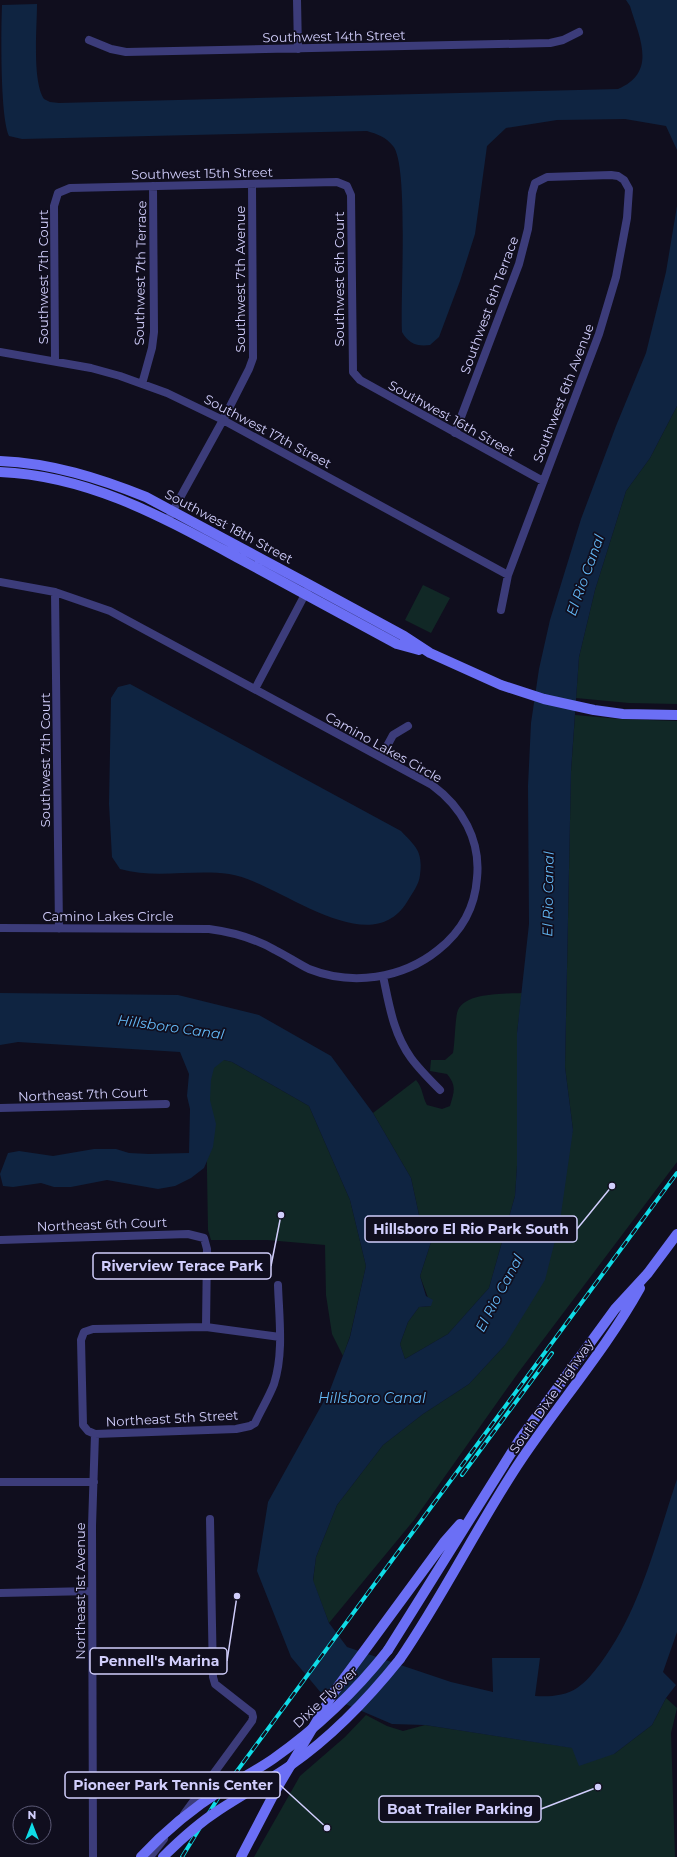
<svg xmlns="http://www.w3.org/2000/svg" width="677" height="1857" font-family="Montserrat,sans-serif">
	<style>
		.green { fill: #112826 }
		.water { fill: #0f2441 }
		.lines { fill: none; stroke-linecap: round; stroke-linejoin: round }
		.street { stroke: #3c3c7a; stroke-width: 8 }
		.secondary { stroke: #6b6ff5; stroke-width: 10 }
		.rail-casing { stroke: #0fdce7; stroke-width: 4 }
		.rail { stroke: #100e1e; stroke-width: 2.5; stroke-dasharray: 8; stroke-linecap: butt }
		.secondary-bridge { stroke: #6b6ff5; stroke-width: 10 }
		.labels { text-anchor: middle; stroke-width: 3.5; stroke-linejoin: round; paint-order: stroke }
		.street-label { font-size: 13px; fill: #d1cefc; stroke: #100e1e }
		.water-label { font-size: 14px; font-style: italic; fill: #63b8f5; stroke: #100e1e }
		.leader { fill: none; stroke: #d1cefc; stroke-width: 1.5 }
		.callout-dot { fill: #d1cefc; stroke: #100e1e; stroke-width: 1.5 }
		.callout { fill: #100e1e; stroke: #d1cefc; stroke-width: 1.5 }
		.callout-label { font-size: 14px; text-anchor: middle; font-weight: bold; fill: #d1cefc }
	</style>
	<rect width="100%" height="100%" fill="#100e1e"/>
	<path class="green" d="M 677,406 L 677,704 L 629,703 L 576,698 L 579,657 L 595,590 L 626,491 L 650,458 Z
		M 423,585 L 450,598 L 431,633 L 405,620 Z
		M 575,715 L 620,719 L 677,721 L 677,1162 L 518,1373 L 414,1520 L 329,1623 L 313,1581 L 316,1557 L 337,1505 L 383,1445 L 423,1414 L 469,1384 L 505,1345 L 573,1130 L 565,1067 L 571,771 Z
		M 522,993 L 517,1033 L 517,1166 L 515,1196 L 489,1288 L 448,1334 L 405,1359 L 400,1344 L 408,1322 L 419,1307 L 431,1306 L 420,1276 L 431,1242 L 429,1231 L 419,1215 L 411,1178 L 373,1113 L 416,1080 C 423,1088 422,1096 427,1105 L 442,1109 L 450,1106 C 454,1092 457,1086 447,1074 L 430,1071 L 431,1060 L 445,1060 L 453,1053 C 455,1043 455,1017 458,1010 C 466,992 504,994 522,993 Z
		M 205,1055 L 232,1062 L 309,1106 L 350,1200 L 366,1266 L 350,1336 L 343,1356 L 332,1334 L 326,1295 L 325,1245 L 267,1240 L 211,1240 L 208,1230 Z
		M 666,1698 L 677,1708 L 671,1733 L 675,1857 L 254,1857 L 300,1776 L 345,1737 L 366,1715 L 387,1726 L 403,1731 L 425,1725 L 614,1754 L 652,1725 Z"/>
	<path class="water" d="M 626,0 L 677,0 L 677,150 L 666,126 L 625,119 L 557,120 L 506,128 L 487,146 L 475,234 L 460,281 L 439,337 L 430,345 C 417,347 408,343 402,332 C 400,299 409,165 393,146 C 386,137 377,134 367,131 L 22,139 L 9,136 C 0,116 1,32 2,5 L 37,4 C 37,27 32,81 44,99 L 50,102 L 59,103 L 618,89 C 658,72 639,37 630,6 Z
		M 677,206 L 677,406 L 650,458 L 626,491 L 595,590 L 579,657 L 571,771 L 565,1067 L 573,1130 L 560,1221 L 545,1280 L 505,1345 L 469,1384 L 423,1414 L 383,1445 L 337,1505 L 316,1557 L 313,1580 L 329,1623 L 347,1647 L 451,1682 L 493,1692 L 492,1658 L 540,1658 L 535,1696 C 549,1697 565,1696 577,1688 C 586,1682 593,1673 600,1664 C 640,1611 656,1542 677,1479 L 677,1632 L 663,1672 L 676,1685 L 666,1698 L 652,1725 L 614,1754 L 579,1766 L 572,1748 L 425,1725 L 392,1724 L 322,1694 L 291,1657 L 257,1571 L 268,1502 L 330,1390 L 350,1337 L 366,1266 L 350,1200 L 309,1106 L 232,1062 L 224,1060 L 214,1068 L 211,1080 L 210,1100 L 216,1124 L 213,1147 L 204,1168 L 191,1178 L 175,1186 L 158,1189 L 107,1180 L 71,1187 L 54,1187 L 41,1183 L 13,1187 L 3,1186 L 0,1174 L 8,1153 L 19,1151 L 53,1156 L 94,1149 L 116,1149 L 129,1153 L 149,1154 L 189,1153 L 190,1109 L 187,1096 L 189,1074 L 180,1052 L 18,1042 L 0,1045 L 0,993 L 178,995 L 259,1015 L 331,1056 L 373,1113 L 411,1178 L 419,1215 L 429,1231 L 431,1242 L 420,1276 L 426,1296 L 433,1300 L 431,1306 L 419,1307 L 408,1322 L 400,1344 L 405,1359 L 448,1334 L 489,1288 L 515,1196 L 517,1166 L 517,1033 L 529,924 L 528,786 L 531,723 L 539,669 L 550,620 L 581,519 L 616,426 L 646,353 L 666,272 Z
		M 130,684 L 401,831 C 416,847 423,851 420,875 C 419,885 412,893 407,902 C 369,964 276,880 229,874 C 193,869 155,879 120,869 L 112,857 L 109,804 L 111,698 L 118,687 Z"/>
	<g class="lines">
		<path class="street" d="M 297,0 L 298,49
			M 89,40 L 111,49 L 126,52 L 550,43 L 563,40 L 579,32
			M 0,352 L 91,368 L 120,376 L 167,393 L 223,420 L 508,575
			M 55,361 L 54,206 L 58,193 L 70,188 L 337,182 L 347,186 L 351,195 L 353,372 L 360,380 L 543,481
			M 142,384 L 152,348 L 154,332 L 153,186
			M 455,433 L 519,264 L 528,229 L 532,193 L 535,183 L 547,177 L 611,175 L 618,176 L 624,180 L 629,189 L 627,218 L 616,277 L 599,334 L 508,575 L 501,610
			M 170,516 L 223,420 L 249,369 L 253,358 L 252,184
			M 0,582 L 55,592 L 110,611 L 432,785 C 462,807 481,840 477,878 C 475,907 461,932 438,950 C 402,979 352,986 309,969 C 297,963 287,956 275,950 C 254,938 232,932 209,929 L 0,928
			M 55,592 L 59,929
			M 255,689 L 310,585
			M 381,757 L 393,735 L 408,726
			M 383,976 C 389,1004 393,1033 411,1058 C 419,1069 430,1080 440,1090
			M 0,1108 L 166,1104
			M 0,1240 L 188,1234 L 204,1238 L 207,1249 L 206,1327
			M 95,1434 L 236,1429 L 250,1426 L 255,1423 C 261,1410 269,1397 274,1384 C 284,1353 279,1317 278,1285
			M 0,1482 L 94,1482
			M 0,1593 L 92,1591
			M 184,1814 L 252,1721 L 253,1717 L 252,1713 L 215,1684 L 213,1677 L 210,1519
			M 93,1857 L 92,1526 L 95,1434 L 88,1431 L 83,1425 L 81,1340 L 84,1332 L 93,1329 L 206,1327 L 280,1337
			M 150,1857 L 164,1839"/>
		<path class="secondary" d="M 0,461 C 51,463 99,478 146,497 L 310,585 L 404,636 L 430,653 L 501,685 L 544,699 L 594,710 L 623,714 L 677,715
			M 0,472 C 91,476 164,518 242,560 C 294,588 345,616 397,644 L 419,650
			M 388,1650 L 520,1439 L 615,1309 L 648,1273 L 677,1234
			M 400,1659 C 444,1595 478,1524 521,1460 C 560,1402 606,1349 640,1288
			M 241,1857 L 276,1790 L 334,1692 L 445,1541 L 460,1524"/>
		<g class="rail-casing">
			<path id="rail" d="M 462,1475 L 552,1353
				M 182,1857 L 223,1790 L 677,1173"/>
		</g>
		<use href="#rail" class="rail"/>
		<path class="secondary-bridge" d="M 141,1857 C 165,1831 193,1808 223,1789 C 240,1779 257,1770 273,1759 C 317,1728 355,1692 388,1650
			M 163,1857 C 180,1840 199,1823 219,1810 C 243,1794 268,1781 291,1765 C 334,1735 368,1699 400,1659"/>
	</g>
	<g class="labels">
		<g class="street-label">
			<text transform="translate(334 36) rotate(-1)" y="5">Southwest 14th Street</text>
			<text transform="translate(202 173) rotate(-1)" y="5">Southwest 15th Street</text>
			<text transform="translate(140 273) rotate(-89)" y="5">Southwest 7th Terrace</text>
			<text transform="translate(43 277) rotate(-90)" y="5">Southwest 7th Court</text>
			<text transform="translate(240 279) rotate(-90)" y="5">Southwest 7th Avenue</text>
			<text transform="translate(339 279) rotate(-90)" y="5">Southwest 6th Court</text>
			<text transform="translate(489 305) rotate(-70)" y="5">Southwest 6th Terrace</text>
			<text transform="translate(563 393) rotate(-69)" y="5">Southwest 6th Avenue</text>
			<text transform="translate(452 418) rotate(29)" y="5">Southwest 16th Street</text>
			<text transform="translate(268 431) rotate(28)" y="5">Southwest 17th Street</text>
			<text transform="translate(229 526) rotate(28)" y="5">Southwest 18th Street</text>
			<text transform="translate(384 747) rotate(29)" y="5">Camino Lakes Circle</text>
			<text transform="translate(45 760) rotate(-90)" y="5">Southwest 7th Court</text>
			<text x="108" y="921">Camino Lakes Circle</text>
			<text transform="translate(83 1094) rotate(-2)" y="5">Northeast 7th Court</text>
			<text transform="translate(102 1224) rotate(-2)" y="5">Northeast 6th Court</text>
			<text transform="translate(551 1396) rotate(-55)" y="5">South Dixie Highway</text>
			<text transform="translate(172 1418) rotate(-3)" y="5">Northeast 5th Street</text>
			<text transform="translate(80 1591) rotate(-90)" y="5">Northeast 1st Avenue</text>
			<text transform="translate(325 1697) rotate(-43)" y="5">Dixie Flyover</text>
		</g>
		<g class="water-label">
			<text transform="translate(585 575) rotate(-70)" y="5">El Rio Canal</text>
			<text transform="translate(548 894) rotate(-89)" y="5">El Rio Canal</text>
			<text transform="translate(171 1027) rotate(8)" y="5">Hillsboro Canal</text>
			<text transform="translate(499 1293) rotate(-62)" y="5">El Rio Canal</text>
			<text x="372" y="1403">Hillsboro Canal</text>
		</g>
	</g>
	<path class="leader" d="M612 1186L577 1229M281 1215L271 1266M237 1596L227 1661M327 1828L280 1785M598 1787L541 1809"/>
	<g class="callout-dot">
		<circle cx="612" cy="1186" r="4"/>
		<circle cx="281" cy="1215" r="4"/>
		<circle cx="237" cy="1596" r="4"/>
		<circle cx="327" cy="1828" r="4"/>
		<circle cx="598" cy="1787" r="4"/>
	</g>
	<g class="callout">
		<rect x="365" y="1216" width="212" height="26" rx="4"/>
		<rect x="93" y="1253" width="178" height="26" rx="4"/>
		<rect x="90" y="1648" width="137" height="26" rx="4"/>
		<rect x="65" y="1772" width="215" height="26" rx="4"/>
		<rect x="379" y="1796" width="162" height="26" rx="4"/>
	</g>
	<g class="callout-label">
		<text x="471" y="1234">Hillsboro El Rio Park South</text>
		<text x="182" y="1271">Riverview Terace Park</text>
		<text x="159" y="1666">Pennell's Marina</text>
		<text x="173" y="1790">Pioneer Park Tennis Center</text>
		<text x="460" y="1814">Boat Trailer Parking</text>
	</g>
	<g transform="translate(32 1825)"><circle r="19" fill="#100e1e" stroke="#5d5b77"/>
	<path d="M0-3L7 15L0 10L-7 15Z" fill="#0fdce7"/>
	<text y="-6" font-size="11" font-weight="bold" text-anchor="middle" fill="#d1cefc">N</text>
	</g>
</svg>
